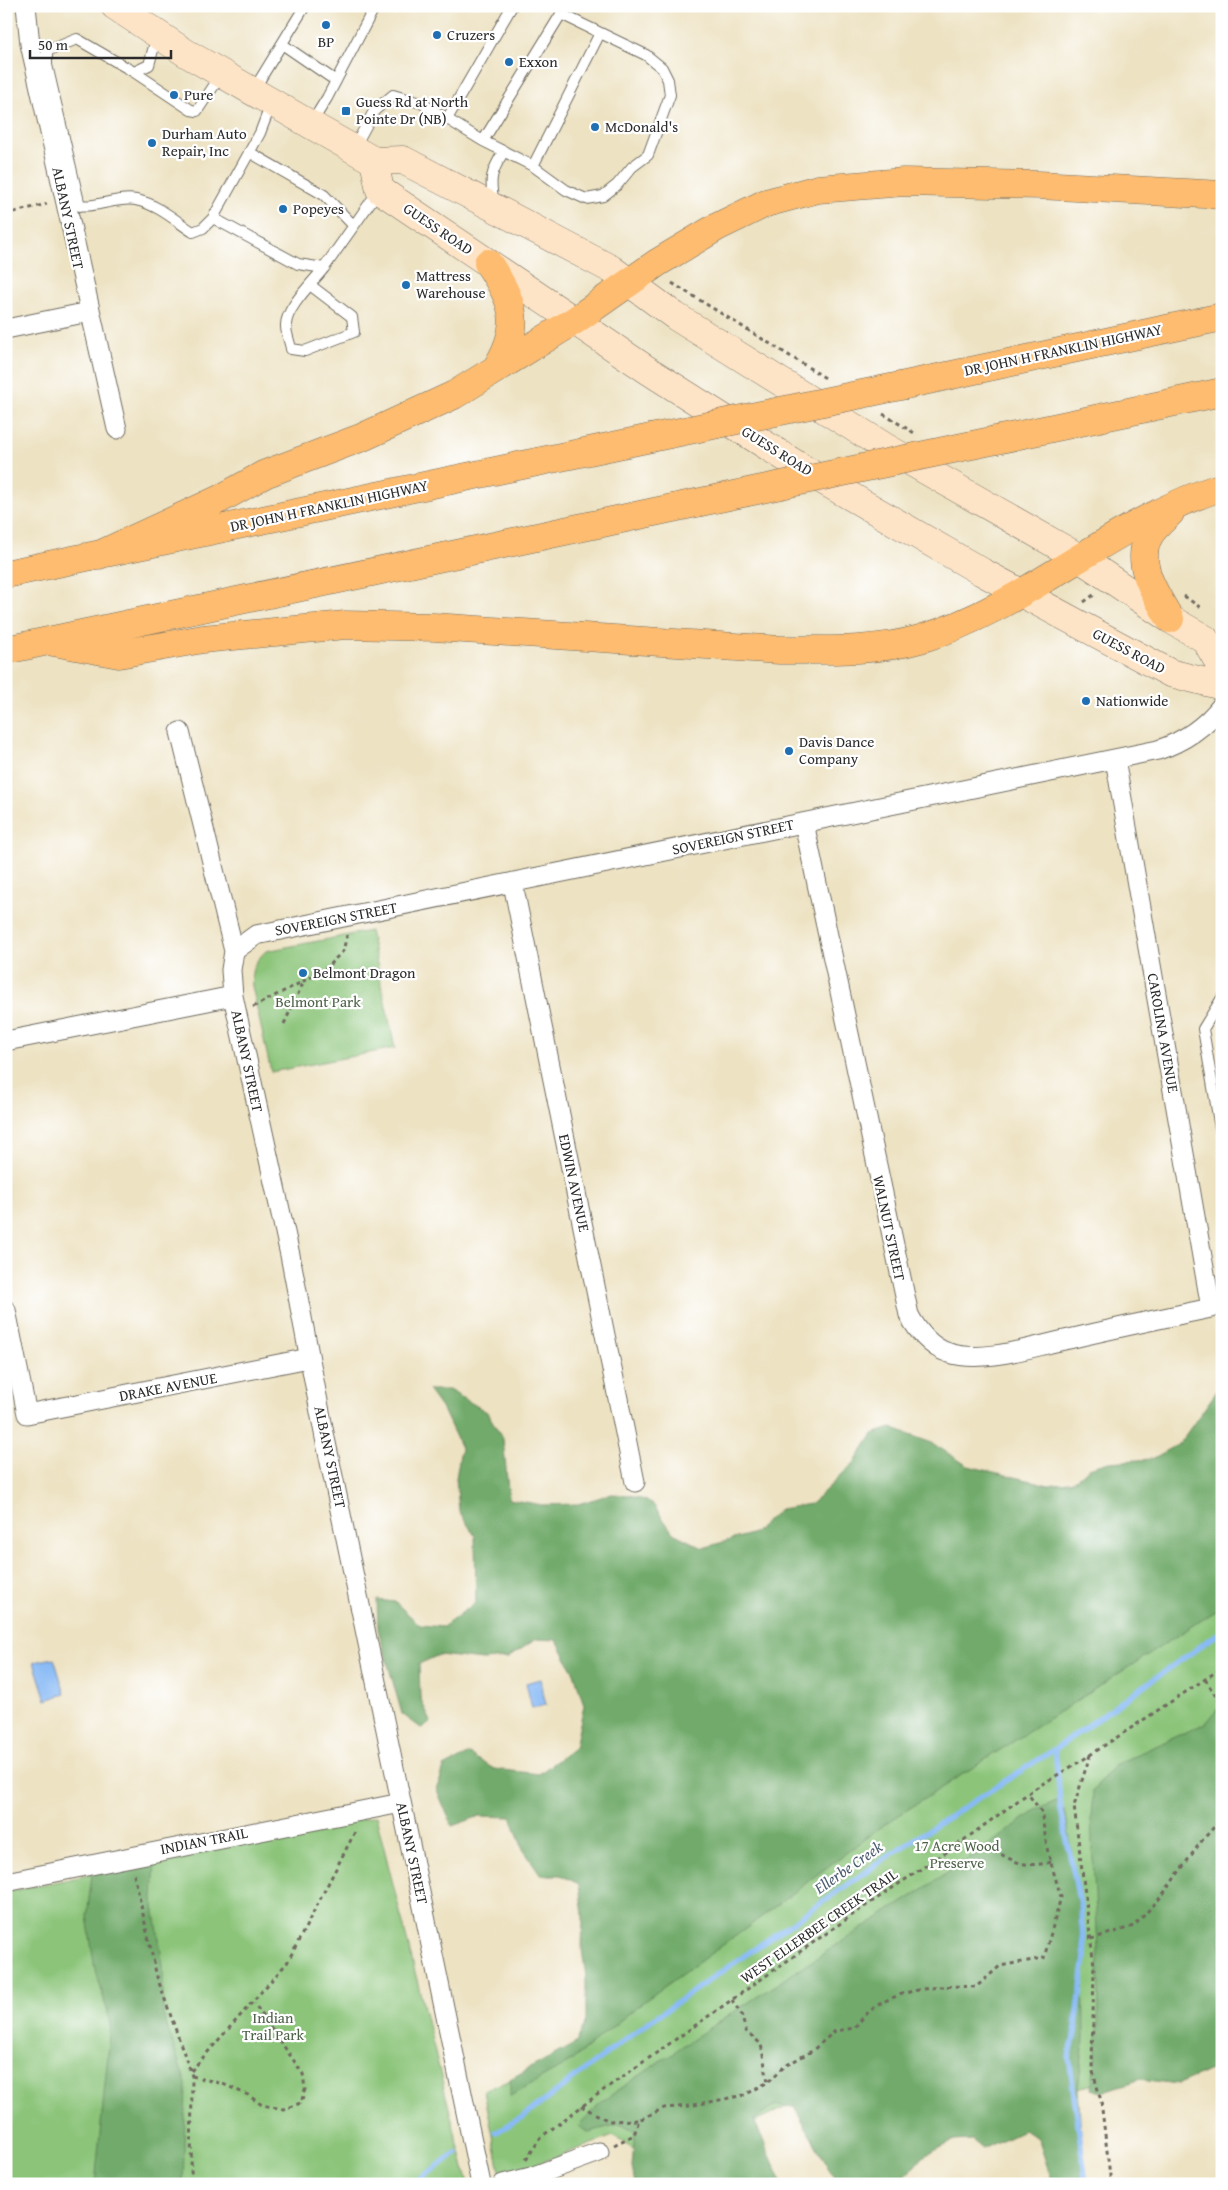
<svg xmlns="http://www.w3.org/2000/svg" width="1228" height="2190" font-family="'Gentium Book Plus',serif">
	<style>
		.green { fill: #8cc57a; stroke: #5c7852 }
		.forest { fill: #71aa6a; stroke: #4e6a4a }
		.water { fill: #88baf5; stroke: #5a7290 }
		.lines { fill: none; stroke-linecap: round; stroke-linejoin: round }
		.stream { stroke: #88baf5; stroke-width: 5.5 }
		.lane-casing { stroke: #6f6b60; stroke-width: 12 }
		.street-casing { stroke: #6f6b60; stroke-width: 21 }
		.secondary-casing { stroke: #6f6b60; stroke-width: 29 }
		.highway-casing { stroke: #6f6b60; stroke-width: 29 }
		.path { stroke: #6f6b60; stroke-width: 3; stroke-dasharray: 4 4; stroke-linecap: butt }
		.lane { stroke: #fff; stroke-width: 10 }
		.street { stroke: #fff; stroke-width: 19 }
		.secondary { stroke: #fee4c6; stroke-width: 28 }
		.highway { stroke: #fdbc70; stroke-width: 28 }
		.highway-bridge-casing { stroke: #6f6b60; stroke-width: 29; stroke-linecap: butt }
		.highway-bridge { stroke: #fdbc70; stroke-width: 28 }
		.poi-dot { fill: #1f6fb2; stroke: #fff; stroke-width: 2 }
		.labels { text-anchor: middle; stroke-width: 4.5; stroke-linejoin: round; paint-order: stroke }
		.poi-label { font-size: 15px; fill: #2b2b2b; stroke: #fff; text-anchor: start }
		.street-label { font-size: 15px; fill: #2b2b2b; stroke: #fff }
		.park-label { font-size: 15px; fill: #4d6147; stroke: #fff }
		.water-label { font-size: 16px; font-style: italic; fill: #4c5d72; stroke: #fff }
	</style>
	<rect width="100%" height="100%" fill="#fff"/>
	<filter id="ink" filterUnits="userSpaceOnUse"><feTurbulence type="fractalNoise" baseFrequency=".02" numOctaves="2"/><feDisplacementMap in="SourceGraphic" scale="10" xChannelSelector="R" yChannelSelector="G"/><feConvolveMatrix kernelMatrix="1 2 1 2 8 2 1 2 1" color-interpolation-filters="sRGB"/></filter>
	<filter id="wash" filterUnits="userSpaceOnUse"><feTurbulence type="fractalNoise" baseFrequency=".0096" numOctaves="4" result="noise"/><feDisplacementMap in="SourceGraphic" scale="20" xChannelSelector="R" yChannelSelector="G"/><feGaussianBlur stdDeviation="1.12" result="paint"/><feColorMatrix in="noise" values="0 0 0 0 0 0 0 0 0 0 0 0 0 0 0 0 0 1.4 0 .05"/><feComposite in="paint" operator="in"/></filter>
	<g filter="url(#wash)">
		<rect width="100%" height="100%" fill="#ede2c2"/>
		<path class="green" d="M 370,931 L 395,1048 L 271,1072 L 252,986 C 250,970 254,962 266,951 Z
			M 1222,1462 L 1222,2056 L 1142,2069 L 1083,2087 L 866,2175 L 824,2089 L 661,2167 L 613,2136 L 501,2177 L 484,2090 L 571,2058 Z
			M 376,1816 L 468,2184 L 6,2184 L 6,1892 Z"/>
		<path class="forest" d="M 1222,1384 L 1222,1607 L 879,1828 L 744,1930 L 640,2004 L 570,2062 L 510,2096 L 510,2079 L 576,2043 L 586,2021 L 586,1976 L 582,1950 L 583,1915 L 579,1884 L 560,1875 L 541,1875 L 523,1849 L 511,1817 L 480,1816 L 452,1826 L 437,1790 L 444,1767 L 469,1754 L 494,1769 L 539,1774 L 575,1747 L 584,1705 L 574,1673 L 557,1640 L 536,1639 L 508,1658 L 483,1660 L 439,1655 L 419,1664 L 420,1697 L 431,1722 L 421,1728 L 402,1714 L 378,1629 L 377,1600 L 395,1602 L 420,1625 L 443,1627 L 476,1602 L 475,1536 L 459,1511 L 456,1478 L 461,1448 L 444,1412 L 428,1390 L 449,1390 L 487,1412 L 503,1439 L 509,1499 L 542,1505 L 578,1504 L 611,1494 L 630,1495 L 652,1503 L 673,1533 L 703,1548 L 754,1533 L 780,1509 L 811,1504 L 855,1462 L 873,1434 L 891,1428 L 932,1443 L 968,1466 L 1049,1485 L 1074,1481 L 1089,1468 L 1109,1462 L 1152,1459 L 1179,1444 Z
			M 1222,1704 L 1222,2065 L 1178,2084 L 1140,2079 L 1102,2092 L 1091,2089 C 1107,2001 1094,1908 1091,1818 L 1093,1791 L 1114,1765 L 1206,1723 Z
			M 1059,1800 L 1066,1815 L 1074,1869 L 1083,1955 L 1084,2040 L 1078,2089 L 1084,2184 L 1053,2184 L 1038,2138 L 1023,2130 L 983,2149 L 972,2140 L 954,2141 L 922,2157 L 908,2174 L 893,2184 L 838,2184 L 794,2107 L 776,2105 L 754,2120 L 781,2180 L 780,2184 L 635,2184 L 632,2167 L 635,2132 L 620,2124 L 588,2132 L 578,2126 L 601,2102 L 709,2028 L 975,1855 L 1036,1810 Z
			M 155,1857 L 153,1899 L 163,1966 L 163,2014 L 186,2084 L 183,2184 L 95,2184 L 111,2024 L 94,1964 L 87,1916 L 92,1874 Z"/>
		<path class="water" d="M 54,1658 L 65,1694 L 46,1700 L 34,1662 Z
			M 540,1679 L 546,1705 L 532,1708 L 526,1683 Z"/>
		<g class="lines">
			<path class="stream" d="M 1055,1749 L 1061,1810 L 1080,1905 L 1085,1957 L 1075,2034 L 1069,2057 L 1086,2184
				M 496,2132 L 523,2117 L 647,2023 L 896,1851 L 1055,1749 L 1222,1631
				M 412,2184 L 457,2153"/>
		</g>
	</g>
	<g filter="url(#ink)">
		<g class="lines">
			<g class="lane-casing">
				<path id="lane" d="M 282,44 L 336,81
					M 134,72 L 191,110 L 197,111 L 221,75
					M 253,91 L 305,6
					M 271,104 L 260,133 L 213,218 L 298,264 L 324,268 L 379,190
					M 447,119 L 512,6
					M 311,124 L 327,98 L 375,6
					M 483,141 L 561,14 L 561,6
					M 354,148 L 374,111 L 393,95 L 421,103 L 483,141 L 533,166 L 566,190 L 586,199 L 603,196 L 617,185 L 632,167 L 648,155 L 670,95 L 668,80 L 662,68 L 646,55 L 561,14
					M 249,152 L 324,195 L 354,226
					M 533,166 L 600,33
					M 494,203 C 489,179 491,172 504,151
					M 75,204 C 95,210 116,196 136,200 C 157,204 176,221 193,232 L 203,228 L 213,218
					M 80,206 L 47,65 L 47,51 L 77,39 L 134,72 L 149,65 L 157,35
					M 310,285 L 352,317 L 354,332 L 305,351 L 291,349 C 290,342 286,334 286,326 C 285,309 313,282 324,268
					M 1222,998 L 1203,1029 L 1222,1140"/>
			</g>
			<g class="street-casing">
				<path id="street" d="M 26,6 L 30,44 L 117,429
					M 6,329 L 89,312
					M 180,732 L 234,951 L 231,970 L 233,996 L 290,1255 L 325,1438 L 481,2184
					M 804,823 L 909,1315 C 917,1330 931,1348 949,1353 C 984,1364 1034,1346 1069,1339 C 1116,1328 1163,1318 1211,1308 L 1115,759
					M 513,884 L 635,1482
					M 234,951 L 256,935 L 1158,750 C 1185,741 1205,727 1222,705
					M 6,1041 L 233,996
					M 6,1310 L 27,1414 L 309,1358
					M 6,1882 L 401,1803
					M 503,2184 L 531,2177 L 599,2152"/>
			</g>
			<g class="secondary-casing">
				<path id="secondary" d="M 115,6 L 186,53 L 374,161 L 403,160 L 611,269 L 675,316 L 885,447 L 1078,557 L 1170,619 L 1205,639 L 1222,668
					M 374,161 L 380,190 L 649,371 L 805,470 L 982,572 L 1170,673 L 1222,686"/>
			</g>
			<g class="highway-casing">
				<path id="highway" d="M 488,263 C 515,304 523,325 496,369
					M 905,385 L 1222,317
					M 996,440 L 1222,392
					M 99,555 L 220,499 L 265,474 L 363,437 L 454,395 L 574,321 L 657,263 L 717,227 L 766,203 L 818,189 L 904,182 L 1039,185 L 1222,195
					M 6,574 L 651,438
					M 1170,619 C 1156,595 1134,564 1149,536 C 1154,527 1163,520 1170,513
					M 48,641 L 119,654 L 203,639 L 345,625 L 434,627 L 780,650 C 826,650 875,652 920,639 C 1027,607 1114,520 1222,487
					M 6,650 L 743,493"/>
			</g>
			<path class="path" d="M 6,214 L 47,204
				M 672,283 L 827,379
				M 883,414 L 916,434
				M 1184,596 L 1201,608
				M 1084,602 L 1095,594
				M 253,1007 L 323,971 L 343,951 L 347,935
				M 284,1024 L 304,981
				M 1205,1679 L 1222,1706
				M 1090,1755 L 1074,1806 L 1094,1966 L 1092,2068 L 1101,2101 L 1111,2184
				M 963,1842 C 970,1844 979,1845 986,1848 C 1014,1858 1018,1870 1051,1862
				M 134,1874 L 157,1977 L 192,2076 L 191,2184
				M 1091,1939 L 1134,1926 L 1161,1897 L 1200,1843 L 1222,1818
				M 732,2000 L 741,2014 L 746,2031 L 761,2044 L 768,2082
				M 191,2071 L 287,1963 L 356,1830
				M 192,2076 L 223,2084 L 248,2095 L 262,2105 L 283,2109 L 301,2103 L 305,2089 L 303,2074 L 254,2003
				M 581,2106 L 609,2121 L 639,2120
				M 614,2145 L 634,2135 L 639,2120 L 664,2108 L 689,2106 L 745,2095 L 768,2082 L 785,2066 L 812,2051 L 835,2031 L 855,2028 C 879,1990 934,1984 976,1987 L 1000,1966 L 1044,1958 L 1061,1897 L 1048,1853 L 1041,1811 L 1028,1794
				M 526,2160 L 541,2137 L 605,2089 L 858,1911 L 957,1845 L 1034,1789 L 1084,1759 L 1222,1668"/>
			<use href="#lane" class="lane"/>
			<use href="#street" class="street"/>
			<use href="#secondary" class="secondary"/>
			<use href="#highway" class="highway"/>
			<g class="highway-bridge-casing">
				<path id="highway-bridge" d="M 651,438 L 905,385
					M 743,493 L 996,440"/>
			</g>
			<use href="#highway-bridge" class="highway-bridge"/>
		</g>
	</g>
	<g class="poi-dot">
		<circle cx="326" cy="25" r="5"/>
		<circle cx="437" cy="35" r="5"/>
		<circle cx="509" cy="62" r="5"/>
		<circle cx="174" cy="95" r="5"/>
		<rect x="341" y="106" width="10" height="10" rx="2.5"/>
		<circle cx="595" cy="127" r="5"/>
		<circle cx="152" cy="143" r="5"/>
		<circle cx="283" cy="209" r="5"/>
		<circle cx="406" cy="285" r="5"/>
		<circle cx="1086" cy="701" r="5"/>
		<circle cx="789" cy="751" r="5"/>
		<circle cx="303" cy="973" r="5"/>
	</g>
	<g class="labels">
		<g class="poi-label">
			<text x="447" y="40">Cruzers</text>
			<text x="326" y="47" text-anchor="middle">BP</text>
			<text x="519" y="67">Exxon</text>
			<text x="184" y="100">Pure</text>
			<text x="356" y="107">Guess Rd at North<tspan x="356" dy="17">Pointe Dr (NB)</tspan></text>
			<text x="605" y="132">McDonald's</text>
			<text x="162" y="139">Durham Auto<tspan x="162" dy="17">Repair, Inc</tspan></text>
			<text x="293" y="214">Popeyes</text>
			<text x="416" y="281">Mattress<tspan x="416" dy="17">Warehouse</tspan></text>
			<text x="1096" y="706">Nationwide</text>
			<text x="799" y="747">Davis Dance<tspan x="799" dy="17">Company</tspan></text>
			<text x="313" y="978">Belmont Dragon</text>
		</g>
		<g class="street-label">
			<text transform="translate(68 218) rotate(78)" y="5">ALBANY STREET</text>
			<text transform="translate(438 229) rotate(34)" y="5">GUESS ROAD</text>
			<text transform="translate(1063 350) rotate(-12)" y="5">DR JOHN H FRANKLIN HIGHWAY</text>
			<text transform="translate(777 451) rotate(32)" y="5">GUESS ROAD</text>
			<text transform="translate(329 506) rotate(-12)" y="5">DR JOHN H FRANKLIN HIGHWAY</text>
			<text transform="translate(1129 651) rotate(28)" y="5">GUESS ROAD</text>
			<text transform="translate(733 837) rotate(-12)" y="5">SOVEREIGN STREET</text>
			<text transform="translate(336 919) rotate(-11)" y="5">SOVEREIGN STREET</text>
			<text transform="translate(1163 1033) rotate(80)" y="5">CAROLINA AVENUE</text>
			<text transform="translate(247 1061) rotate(78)" y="5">ALBANY STREET</text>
			<text transform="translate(574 1183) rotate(78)" y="5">EDWIN AVENUE</text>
			<text transform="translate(889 1228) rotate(78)" y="5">WALNUT STREET</text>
			<text transform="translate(168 1387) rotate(-11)" y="5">DRAKE AVENUE</text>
			<text transform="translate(330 1457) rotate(78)" y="5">ALBANY STREET</text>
			<text transform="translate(204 1841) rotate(-11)" y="5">INDIAN TRAIL</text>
			<text transform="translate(412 1853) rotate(78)" y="5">ALBANY STREET</text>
			<text transform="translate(819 1926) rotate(-35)" y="5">WEST ELLERBEE CREEK TRAIL</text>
		</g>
		<g class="park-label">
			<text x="318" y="1007">Belmont Park</text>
			<text x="957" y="1851">17 Acre Wood<tspan x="957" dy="17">Preserve</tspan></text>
			<text x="273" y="2023">Indian<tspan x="273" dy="17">Trail Park</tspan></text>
		</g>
		<g class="water-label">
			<text transform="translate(848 1867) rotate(-35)" y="6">Ellerbe Creek</text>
		</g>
	</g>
	<rect width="1228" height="2190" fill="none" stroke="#fff" stroke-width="25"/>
	<path d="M30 50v8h141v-8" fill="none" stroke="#2b2b2b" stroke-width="2.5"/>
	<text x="38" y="50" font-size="15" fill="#2b2b2b" stroke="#ffffff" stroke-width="4" paint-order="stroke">50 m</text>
</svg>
